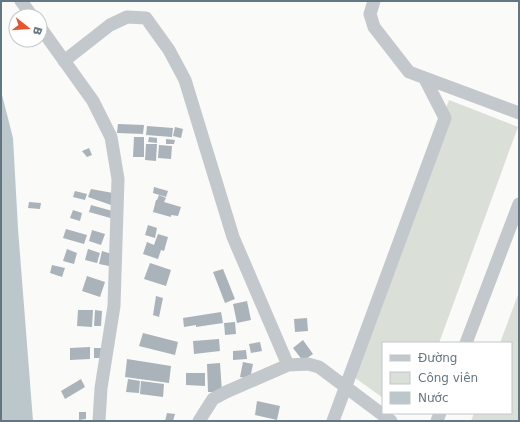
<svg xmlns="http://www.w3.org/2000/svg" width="520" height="422" font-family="'DejaVu Sans',sans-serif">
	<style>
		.green { fill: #dadfd7 }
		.water { fill: #bbc7cb }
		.building { fill: #aab3b9 }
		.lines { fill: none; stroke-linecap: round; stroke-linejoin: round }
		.minor { stroke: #c3c8cc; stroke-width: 13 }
	</style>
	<rect width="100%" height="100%" fill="#fafaf8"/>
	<path class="green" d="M 449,100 L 518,127 L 439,343 L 383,343 L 383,398 L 347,372 Z
		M 519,292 L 519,421 L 471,421 L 474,413 L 511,413 L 511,343 L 500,343 Z"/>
	<path class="water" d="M 1,91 L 13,138 L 18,229 L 33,421 L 1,421 Z"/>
	<path class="building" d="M 118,124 L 144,125 L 143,134 L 117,133 Z
		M 147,126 L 173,128 L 172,137 L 146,135 Z
		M 175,127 L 183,129 L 181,138 L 173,136 Z
		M 134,137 L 144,137 L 144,157 L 133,157 Z
		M 149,137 L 157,138 L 157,143 L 148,142 Z
		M 166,139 L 175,140 L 174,144 L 166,144 Z
		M 146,144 L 157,144 L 156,161 L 145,160 Z
		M 159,145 L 172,146 L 171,159 L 158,158 Z
		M 89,148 L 92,155 L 87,157 L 82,151 Z
		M 154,187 L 168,191 L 166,197 L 153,193 Z
		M 91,189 L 113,193 L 116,205 L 111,205 L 88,197 Z
		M 75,191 L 87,194 L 85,200 L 73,197 Z
		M 159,195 L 166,198 L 164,202 L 181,207 L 178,216 L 171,215 L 171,217 L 153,212 L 156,200 L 157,200 Z
		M 29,202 L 41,203 L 40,209 L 28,208 Z
		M 91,205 L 116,212 L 114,219 L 89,212 Z
		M 73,210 L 82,213 L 80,221 L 70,218 Z
		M 148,225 L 157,228 L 155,238 L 145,235 Z
		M 66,229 L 87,235 L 84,244 L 63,238 Z
		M 92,230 L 105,234 L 101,245 L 89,241 Z
		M 158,234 L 168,237 L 164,251 L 161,250 L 158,259 L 143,254 L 147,242 L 154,245 Z
		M 67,249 L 77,253 L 74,264 L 63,261 Z
		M 88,249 L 100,253 L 97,263 L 85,260 Z
		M 102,251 L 112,254 L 109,266 L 99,264 Z
		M 150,263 L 171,270 L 166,286 L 144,279 Z
		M 52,265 L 65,268 L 62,277 L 50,273 Z
		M 223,269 L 235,299 L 225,303 L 213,272 Z
		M 87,276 L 105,282 L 100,297 L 82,291 Z
		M 156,296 L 163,298 L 159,317 L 153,315 Z
		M 247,301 L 251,320 L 237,323 L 233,304 Z
		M 78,310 L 93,310 L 92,327 L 77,326 Z
		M 95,310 L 102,311 L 101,326 L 94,326 Z
		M 221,312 L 223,323 L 196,327 L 196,325 L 184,327 L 183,318 Z
		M 307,318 L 308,331 L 295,332 L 294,319 Z
		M 235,322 L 236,334 L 225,335 L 224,323 Z
		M 143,333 L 178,342 L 175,355 L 139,346 Z
		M 219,339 L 220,351 L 194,354 L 193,341 Z
		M 303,340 L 313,354 L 303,361 L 293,348 Z
		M 260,342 L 262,351 L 251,353 L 249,344 Z
		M 90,347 L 90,359 L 70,360 L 70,348 Z
		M 94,348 L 104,348 L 103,358 L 94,358 Z
		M 246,350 L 247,359 L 233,360 L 233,351 Z
		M 127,359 L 171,366 L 169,383 L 125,377 Z
		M 243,362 L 253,364 L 250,379 L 240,377 Z
		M 220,363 L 222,392 L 208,392 L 207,364 Z
		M 186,373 L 205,373 L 205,386 L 186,385 Z
		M 81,379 L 85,387 L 65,399 L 61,391 Z
		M 128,379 L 140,381 L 139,393 L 126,392 Z
		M 141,381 L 164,384 L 163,397 L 140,394 Z
		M 257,401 L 280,406 L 277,420 L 255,415 Z
		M 79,412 L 86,412 L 86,419 L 79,420 Z
		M 167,413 L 175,414 L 173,421 L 165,421 Z"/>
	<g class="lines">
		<path class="minor" d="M 21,1 L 32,16
			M 374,1 L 370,14 L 374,27 L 409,72 L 519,113
			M 40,27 L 93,101 L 111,137 L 118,179 L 114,306 L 101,388 L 99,421
			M 64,61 L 110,25 L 127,17 L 146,18 L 169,50 L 185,80 L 233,237 L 288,365
			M 466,343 L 519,204
			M 199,421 L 213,399 L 226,392 L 288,365 L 308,364 L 319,367 L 391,421
			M 333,421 L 445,118 L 425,79
			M 437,421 L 440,413"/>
	</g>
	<rect width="520" height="422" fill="none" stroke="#657683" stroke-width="4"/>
	<rect x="382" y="342" width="130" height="72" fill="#ffffff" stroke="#c1c8cd"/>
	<rect x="390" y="355" width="20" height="6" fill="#c3c8cc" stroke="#c1c8cd"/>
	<text x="418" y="362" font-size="12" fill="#657683">Đường</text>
	<rect x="390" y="372" width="20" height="12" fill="#dadfd7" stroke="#c1c8cd"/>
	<text x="418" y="382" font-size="12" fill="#657683">Công viên</text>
	<rect x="390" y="392" width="20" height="12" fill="#bbc7cb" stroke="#c1c8cd"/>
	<text x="418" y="402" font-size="12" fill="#657683">Nước</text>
	<g transform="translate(28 28) rotate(107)"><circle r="19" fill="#ffffff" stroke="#c1c8cd"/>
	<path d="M0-3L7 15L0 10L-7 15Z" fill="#e4572e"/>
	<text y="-6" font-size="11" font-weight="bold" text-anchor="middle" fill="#657683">B</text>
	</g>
</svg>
